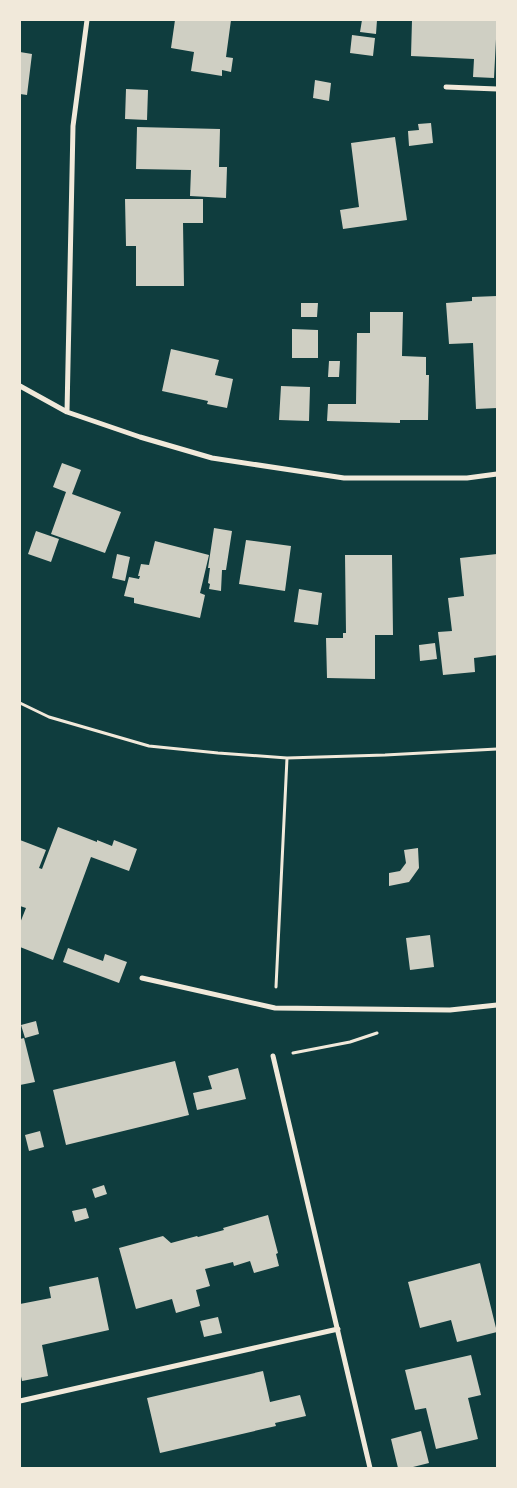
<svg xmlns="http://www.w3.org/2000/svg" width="517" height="1488" font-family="Montserrat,sans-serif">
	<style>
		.building { fill: #cfcfc3 }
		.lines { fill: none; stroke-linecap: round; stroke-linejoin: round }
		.path { stroke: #f1e9da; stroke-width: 3 }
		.minor { stroke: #f1e9da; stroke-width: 5 }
	</style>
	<rect width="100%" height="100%" fill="#0f3d3e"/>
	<path class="building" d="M 175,20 L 231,20 L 226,57 L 233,58 L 231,72 L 222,70 L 222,76 L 191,71 L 194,52 L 171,48 Z
		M 362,20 L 377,20 L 376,34 L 360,32 Z
		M 412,20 L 497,20 L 494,78 L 473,77 L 474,59 L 411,56 Z
		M 352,35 L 375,38 L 373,56 L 350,53 Z
		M 20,52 L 32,54 L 27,95 L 20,94 Z
		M 315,80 L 331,83 L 329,101 L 313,98 Z
		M 126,89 L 148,90 L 147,120 L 125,119 Z
		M 431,123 L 433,143 L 409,146 L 408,131 L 419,130 L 418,124 Z
		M 137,127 L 220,129 L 219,167 L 227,167 L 226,198 L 190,196 L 191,170 L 136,169 Z
		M 395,137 L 407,220 L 343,229 L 340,210 L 359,207 L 351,143 Z
		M 125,199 L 203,199 L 203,223 L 183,223 L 184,286 L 136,286 L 136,246 L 126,246 Z
		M 497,296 L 497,408 L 476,409 L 473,343 L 449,344 L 446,303 L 472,301 L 472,297 Z
		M 301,303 L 318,303 L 317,317 L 301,317 Z
		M 370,312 L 403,312 L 402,356 L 426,357 L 426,375 L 429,375 L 428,420 L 400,420 L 400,423 L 327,421 L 328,404 L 356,404 L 357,333 L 370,333 Z
		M 292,329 L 318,330 L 318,358 L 292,358 Z
		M 171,349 L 219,360 L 215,375 L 233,379 L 227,408 L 207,404 L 208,401 L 162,391 Z
		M 329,361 L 340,361 L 339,377 L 328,377 Z
		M 281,386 L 310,387 L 309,421 L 279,420 Z
		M 62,463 L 81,470 L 72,494 L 121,512 L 105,553 L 51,534 L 66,492 L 53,487 Z
		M 214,528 L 232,531 L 226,570 L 222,570 L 221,591 L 209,589 L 210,584 L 208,583 L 210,568 L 208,568 Z
		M 36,531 L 59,539 L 51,562 L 28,554 Z
		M 246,540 L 291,546 L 285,591 L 239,584 Z
		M 155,541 L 209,555 L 200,593 L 205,595 L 200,618 L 134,603 L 134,598 L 124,596 L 129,577 L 139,579 L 140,576 L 138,576 L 141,564 L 149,565 Z
		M 117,554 L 130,557 L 125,581 L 112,578 Z
		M 497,554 L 497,655 L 474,658 L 475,672 L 443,675 L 438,632 L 452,631 L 448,598 L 464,596 L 460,558 Z
		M 345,555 L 392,555 L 393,635 L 375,635 L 375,679 L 327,678 L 326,638 L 343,638 L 343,633 L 346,633 Z
		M 299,589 L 322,593 L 318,625 L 294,622 Z
		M 435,643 L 437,659 L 420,661 L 419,645 Z
		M 58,827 L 97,842 L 97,840 L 112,846 L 114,840 L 137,849 L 129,871 L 91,857 L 53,960 L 20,947 L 20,923 L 26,908 L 20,906 L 20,840 L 46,850 L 39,868 L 42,869 Z
		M 418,848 L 419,868 L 409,882 L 389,886 L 389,873 L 400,871 L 406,863 L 404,850 Z
		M 430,935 L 434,967 L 410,970 L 406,938 Z
		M 68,948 L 103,961 L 105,954 L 127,962 L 119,983 L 63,962 Z
		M 36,1021 L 39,1034 L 25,1038 L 21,1025 Z
		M 24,1038 L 35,1082 L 20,1085 L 20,1039 Z
		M 175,1061 L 189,1115 L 66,1145 L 53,1090 Z
		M 238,1068 L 246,1099 L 197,1110 L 193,1093 L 212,1089 L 208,1076 Z
		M 40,1131 L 44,1147 L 29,1151 L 25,1135 Z
		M 104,1185 L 107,1194 L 95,1198 L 92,1189 Z
		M 86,1208 L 89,1218 L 75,1222 L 72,1211 Z
		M 268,1215 L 278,1253 L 276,1254 L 279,1266 L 254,1273 L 250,1261 L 234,1266 L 233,1262 L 205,1269 L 210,1286 L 196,1290 L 200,1306 L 176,1313 L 172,1299 L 136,1309 L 119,1248 L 163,1236 L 171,1243 L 197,1236 L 198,1237 L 224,1230 L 223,1228 Z
		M 480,1263 L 497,1332 L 457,1342 L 451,1320 L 420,1328 L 408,1282 Z
		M 98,1277 L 109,1330 L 42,1345 L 48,1376 L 22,1381 L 20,1372 L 20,1304 L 51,1298 L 49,1287 Z
		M 218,1317 L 222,1333 L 204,1337 L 200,1321 Z
		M 471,1355 L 481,1395 L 468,1398 L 478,1439 L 436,1449 L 426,1408 L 415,1410 L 405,1370 Z
		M 263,1371 L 270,1402 L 300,1395 L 306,1416 L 275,1423 L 276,1426 L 160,1453 L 147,1398 Z
		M 421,1431 L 429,1463 L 409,1468 L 398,1468 L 391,1439 Z"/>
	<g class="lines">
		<path class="path" d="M 20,703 L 49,717 L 149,746 L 218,753 L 287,758 L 385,755 L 497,749
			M 276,987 L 287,758
			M 293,1053 L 350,1042 L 377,1033"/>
		<path class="minor" d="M 446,87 L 497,89
			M 20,386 L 67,412 L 140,437 L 212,458 L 344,478 L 467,478 L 497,474
			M 67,412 L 73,126 L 87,20
			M 142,978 L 275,1008 L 450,1010 L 497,1005
			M 273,1056 L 370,1468
			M 20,1401 L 338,1329"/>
	</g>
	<rect width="517" height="1488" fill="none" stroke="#f1e9da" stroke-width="42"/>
</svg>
